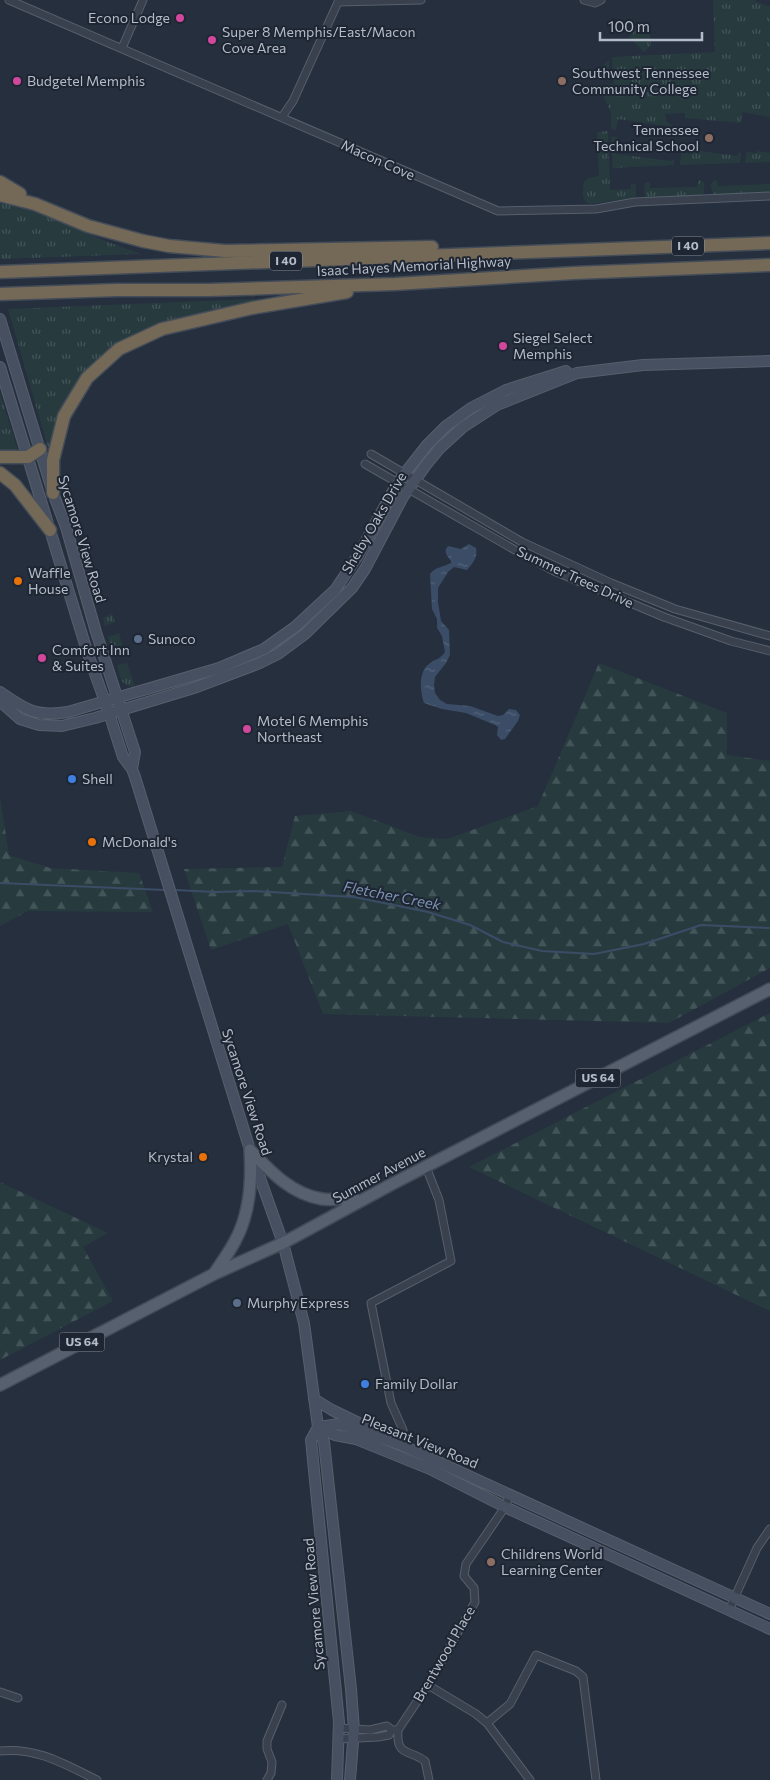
<svg xmlns="http://www.w3.org/2000/svg" width="770" height="1780" font-family="Commissioner,sans-serif">
	<style>
		.grass { fill: url(#grass-tufts) }
		.forest { fill: url(#forest-firs) }
		.water { fill: url(#water-ripples) }
		.lines { fill: none; stroke-linecap: round; stroke-linejoin: round }
		.stream { stroke: #3b4c66; stroke-width: 2 }
		.street-casing { stroke: #575f6c; stroke-width: 9 }
		.secondary-casing { stroke: #575f6c; stroke-width: 12 }
		.primary-casing { stroke: #424a57; stroke-width: 14 }
		.highway-casing { stroke: #444c59; stroke-width: 15 }
		.street { stroke: #39414e; stroke-width: 7 }
		.secondary { stroke: #475061; stroke-width: 10 }
		.primary { stroke: #57606e; stroke-width: 11 }
		.highway { stroke: #746956; stroke-width: 12 }
		.hotel-dot { fill: #d1479c; stroke: #1e2633; stroke-width: 2 }
		.education-dot { fill: #8d6e63; stroke: #1e2633; stroke-width: 2 }
		.food-dot { fill: #e8710a; stroke: #1e2633; stroke-width: 2 }
		.service-dot { fill: #5c6f8a; stroke: #1e2633; stroke-width: 2 }
		.shop-dot { fill: #3f7fe0; stroke: #1e2633; stroke-width: 2 }
		.labels { text-anchor: middle; stroke-width: 4; stroke-linejoin: round; paint-order: stroke }
		.shield { fill: #1e2633; stroke: #888f9c; stroke-width: 1 }
		.shield-label { font-size: 12px; font-weight: bold; fill: #b5bcc9 }
		.poi-label { font-size: 14px; fill: #b5bcc9; stroke: #1e2633; text-anchor: start }
		.street-label { font-size: 14px; fill: #b5bcc9; stroke: #1e2633 }
		.water-label { font-size: 15px; font-style: italic; fill: #7d92b0; stroke: #1e2633 }
	</style>
	<defs>
		<pattern id="grass-tufts" width="24" height="20" patternUnits="userSpaceOnUse" patternTransform="scale(1.25)"><rect width="24" height="20" fill="#273b3f"/><path d="M3 7l-1-3M5 7V3M7 7l1-3M15 17l-1-3M17 17v-4M19 17l1-3" fill="none" stroke="#445559"/></pattern>
		<pattern id="forest-firs" width="22" height="20" patternUnits="userSpaceOnUse" patternTransform="scale(1.25)"><rect width="22" height="20" fill="#273b3f"/><path d="M5 1l3.5 6h-7zM16 11l3.5 6h-7z" fill="#445559"/></pattern>
		<pattern id="water-ripples" width="26" height="14" patternUnits="userSpaceOnUse" patternTransform="scale(1.25)"><rect width="26" height="14" fill="#3b4c66"/><path d="M2 4q2-2 4 0t4 0M15 11q2-2 4 0t4 0" fill="none" stroke="#55647b"/></pattern>
	</defs>
	<rect width="100%" height="100%" fill="#252f3e"/>
	<path class="grass" d="M 713,0 L 753,0 L 770,7 L 770,117 L 742,112 L 741,123 L 685,118 L 685,113 L 665,114 L 667,122 L 674,127 L 618,119 L 616,130 L 611,129 L 611,112 L 598,86 L 614,84 L 612,57 L 715,52 Z
		M 635,30 L 645,30 L 650,35 L 651,45 L 644,52 L 629,37 Z
		M 609,60 L 609,76 L 606,79 L 601,78 L 599,69 Z
		M 608,131 L 610,190 L 631,189 L 631,183 L 636,185 L 636,196 L 632,198 L 590,204 C 583,201 583,198 583,191 C 583,178 587,178 599,176 L 597,132 Z
		M 611,137 L 618,137 L 614,152 L 617,154 L 671,161 L 674,159 L 674,165 L 613,168 Z
		M 692,150 L 738,156 L 739,151 L 741,154 L 740,163 L 680,165 L 681,153 L 691,154 Z
		M 758,151 L 770,153 L 770,162 L 745,163 L 746,152 L 757,153 Z
		M 699,180 L 704,183 L 704,193 L 700,196 L 650,198 L 645,197 L 644,184 L 647,182 L 650,183 L 650,188 L 697,187 Z
		M 715,180 L 717,181 L 718,186 L 770,184 L 770,193 L 715,195 L 712,192 L 711,184 Z
		M 0,201 L 27,209 L 111,243 L 141,254 L 0,259 Z
		M 254,299 L 256,301 L 167,321 L 108,351 L 78,384 L 50,454 L 8,309 Z
		M 0,393 L 18,451 L 15,454 L 0,453 Z
		M 112,613 L 115,622 L 105,626 L 103,618 Z
		M 119,633 L 124,652 L 113,655 L 108,637 Z
		M 127,663 L 135,686 C 121,688 120,676 117,665 Z"/>
	<path class="forest" d="M 599,663 L 727,713 L 727,755 L 770,761 L 770,968 L 669,1023 L 323,1014 L 288,924 L 211,950 L 184,869 L 282,867 L 295,816 L 351,811 L 420,837 L 447,839 L 538,806 Z
		M 0,797 L 9,855 L 50,868 L 139,873 L 153,912 L 28,911 L 0,926 Z
		M 770,1013 L 770,1311 L 469,1167 Z
		M 0,1182 L 108,1233 L 83,1247 L 113,1301 L 0,1360 Z"/>
	<path class="water" d="M 469,544 L 476,548 C 478,557 473,563 467,570 L 454,567 L 448,572 L 438,588 L 438,602 L 441,621 L 449,630 L 450,655 L 446,663 L 435,677 L 434,685 L 435,693 L 440,700 L 447,704 L 470,706 L 498,716 L 503,715 L 509,709 L 516,710 L 520,715 L 518,721 L 505,739 L 501,740 L 497,735 L 498,727 L 495,725 L 466,713 L 442,709 L 424,703 C 420,692 418,672 429,664 C 435,658 439,661 445,652 L 442,636 L 437,628 L 437,619 L 432,609 L 430,574 C 435,567 443,567 451,563 L 451,561 C 447,555 443,552 448,546 L 461,549 Z"/>
	<g class="lines">
		<path class="stream" d="M 0,883 L 165,890
			M 175,890 L 216,892 L 253,891 L 354,897 L 428,912 L 470,925 L 503,942 L 542,951 L 594,954 L 644,944 L 701,925 L 770,928"/>
		<g class="street-casing">
			<path id="street" d="M 9,0 L 498,211 L 596,209 L 635,202 L 770,196
				M 584,0 L 595,3 L 601,0
				M 338,2 L 421,0
				M 122,48 L 143,0
				M 282,117 L 293,101 L 339,0
				M 371,454 L 522,542 L 611,583 L 675,609 L 770,636
				M 365,464 L 515,550 L 554,571 L 664,617 L 731,641 L 770,651
				M 399,1444 L 403,1430 L 391,1403 L 371,1303 L 451,1261 L 439,1200 L 426,1167
				M 729,1610 L 757,1548 L 770,1529
				M 428,1685 L 476,1714 L 487,1723 L 530,1780
				M 0,1692 L 18,1698
				M 487,1723 L 510,1704 L 536,1655 L 576,1671 L 583,1677 L 596,1780
				M 339,1728 L 370,1730 L 387,1726 L 392,1730 L 398,1730 L 428,1685 L 475,1602 L 474,1588 L 464,1576 L 466,1564 L 505,1507 L 510,1494
				M 398,1730 C 396,1757 409,1749 425,1761 L 429,1780
				M 338,1739 L 378,1737 L 389,1735 L 392,1730
				M 0,1751 C 37,1747 64,1764 97,1780
				M 267,1780 L 271,1773 L 272,1762 L 267,1749 L 267,1741 L 282,1705"/>
		</g>
		<g class="secondary-casing">
			<path id="secondary" d="M 0,319 L 53,493 L 66,527 L 96,632 L 135,752 L 132,769
				M 0,367 L 87,651 L 109,713 L 123,757 L 132,769 L 135,777 L 250,1150 L 283,1243 L 304,1323 L 318,1427 L 324,1442 L 351,1689 L 354,1730 L 350,1780
				M 0,692 C 26,710 36,717 68,712 L 219,668 L 264,649 L 295,627 L 335,590 L 357,557 L 398,482 L 427,445 L 446,426 L 471,408 L 506,390 L 566,371
				M 0,700 L 3,704 L 20,719 L 39,725 L 62,726 L 95,718 L 197,687 L 260,663 L 278,654 L 305,634 L 352,588 L 365,569 L 403,497 L 426,465 L 440,448 L 463,427 L 497,405 L 577,373 L 643,365 L 770,361
				M 314,1399 L 332,1410 L 369,1428
				M 318,1427 L 335,1435 L 356,1439 L 430,1469 L 505,1507 L 770,1629
				M 318,1427 L 311,1440 L 339,1722 L 337,1780
				M 319,1427 L 339,1424 L 399,1444 L 770,1614"/>
		</g>
		<g class="primary-casing">
			<path id="primary" d="M 250,1150 C 270,1171 291,1194 322,1199 C 328,1200 335,1199 341,1199 C 347,1198 354,1200 360,1201
				M 214,1274 C 221,1263 229,1253 235,1241 C 250,1214 252,1180 250,1150
				M 0,1385 L 214,1274 L 283,1243 L 392,1184 L 770,989"/>
		</g>
		<g class="highway-casing">
			<path id="highway" d="M 0,182 L 20,194
				M 0,195 L 35,204 L 88,226 L 143,241 L 169,246 L 225,251 L 432,247
				M 0,272 L 770,243
				M 0,294 L 116,290 L 209,290 L 395,284 L 574,273 L 770,265
				M 0,457 L 28,457 L 40,449
				M 0,473 L 15,485 L 50,530
				M 53,493 L 53,460 L 64,416 L 87,378 L 119,349 L 162,329 L 252,308 L 347,292"/>
		</g>
		<use href="#street" class="street"/>
		<use href="#secondary" class="secondary"/>
		<use href="#primary" class="primary"/>
		<use href="#highway" class="highway"/>
	</g>
	<g class="hotel-dot">
		<circle cx="180" cy="18" r="5"/>
		<circle cx="212" cy="40" r="5"/>
		<circle cx="17" cy="81" r="5"/>
		<circle cx="503" cy="346" r="5"/>
		<circle cx="42" cy="658" r="5"/>
		<circle cx="247" cy="729" r="5"/>
	</g>
	<g class="education-dot">
		<circle cx="562" cy="81" r="5"/>
		<circle cx="709" cy="138" r="5"/>
		<circle cx="491" cy="1562" r="5"/>
	</g>
	<g class="food-dot">
		<circle cx="18" cy="581" r="5"/>
		<circle cx="92" cy="842" r="5"/>
		<circle cx="203" cy="1157" r="5"/>
	</g>
	<g class="service-dot">
		<circle cx="138" cy="639" r="5"/>
		<circle cx="237" cy="1303" r="5"/>
	</g>
	<g class="shop-dot">
		<circle cx="72" cy="779" r="5"/>
		<circle cx="365" cy="1384" r="5"/>
	</g>
	<g class="labels">
		<g class="shield">
			<rect x="672" y="236.5" width="32" height="19" rx="4"/>
			<rect x="270" y="251.5" width="32" height="19" rx="4"/>
			<rect x="575.5" y="1068.5" width="45" height="19" rx="4"/>
			<rect x="59.5" y="1332.5" width="45" height="19" rx="4"/>
		</g>
		<g class="shield-label">
			<text x="688" y="250">I 40</text>
			<text x="286" y="265">I 40</text>
			<text x="598" y="1082">US 64</text>
			<text x="82" y="1346">US 64</text>
		</g>
		<g class="poi-label">
			<text x="170" y="23" text-anchor="end">Econo Lodge</text>
			<text x="222" y="37">Super 8 Memphis/East/Macon<tspan x="222" dy="16">Cove Area</tspan></text>
			<text x="572" y="78">Southwest Tennessee<tspan x="572" dy="16">Community College</tspan></text>
			<text x="27" y="86">Budgetel Memphis</text>
			<text x="699" y="135" text-anchor="end">Tennessee<tspan x="699" dy="16">Technical School</tspan></text>
			<text x="513" y="343">Siegel Select<tspan x="513" dy="16">Memphis</tspan></text>
			<text x="28" y="578">Waffle<tspan x="28" dy="16">House</tspan></text>
			<text x="148" y="644">Sunoco</text>
			<text x="52" y="655">Comfort Inn<tspan x="52" dy="16">&amp; Suites</tspan></text>
			<text x="257" y="726">Motel 6 Memphis<tspan x="257" dy="16">Northeast</tspan></text>
			<text x="82" y="784">Shell</text>
			<text x="102" y="847">McDonald's</text>
			<text x="193" y="1162" text-anchor="end">Krystal</text>
			<text x="247" y="1308">Murphy Express</text>
			<text x="375" y="1389">Family Dollar</text>
			<text x="501" y="1559">Childrens World<tspan x="501" dy="16">Learning Center</tspan></text>
		</g>
		<g class="street-label">
			<text transform="translate(378 160) rotate(24)" y="5">Macon Cove</text>
			<text transform="translate(414 266) rotate(-3)" y="5">Isaac Hayes Memorial Highway</text>
			<text transform="translate(374 523) rotate(-60)" y="5">Shelby Oaks Drive</text>
			<text transform="translate(82 539) rotate(73)" y="5">Sycamore View Road</text>
			<text transform="translate(575 577) rotate(25)" y="5">Summer Trees Drive</text>
			<text transform="translate(247 1092) rotate(72)" y="5">Sycamore View Road</text>
			<text transform="translate(379 1175) rotate(-28)" y="5">Summer Avenue</text>
			<text transform="translate(420 1441) rotate(22)" y="5">Pleasant View Road</text>
			<text transform="translate(314 1604) rotate(-95)" y="5">Sycamore View Road</text>
			<text transform="translate(444 1654) rotate(-60)" y="5">Brentwood Place</text>
		</g>
		<g class="water-label">
			<text transform="translate(392 896) rotate(11)" y="5">Fletcher Creek</text>
		</g>
	</g>
	<path d="M600 32v8h102v-8" fill="none" stroke="#b5bcc9" stroke-width="2.5"/>
	<text x="608" y="32" font-size="15" fill="#b5bcc9" stroke="#1e2633" stroke-width="4" paint-order="stroke">100 m</text>
</svg>
